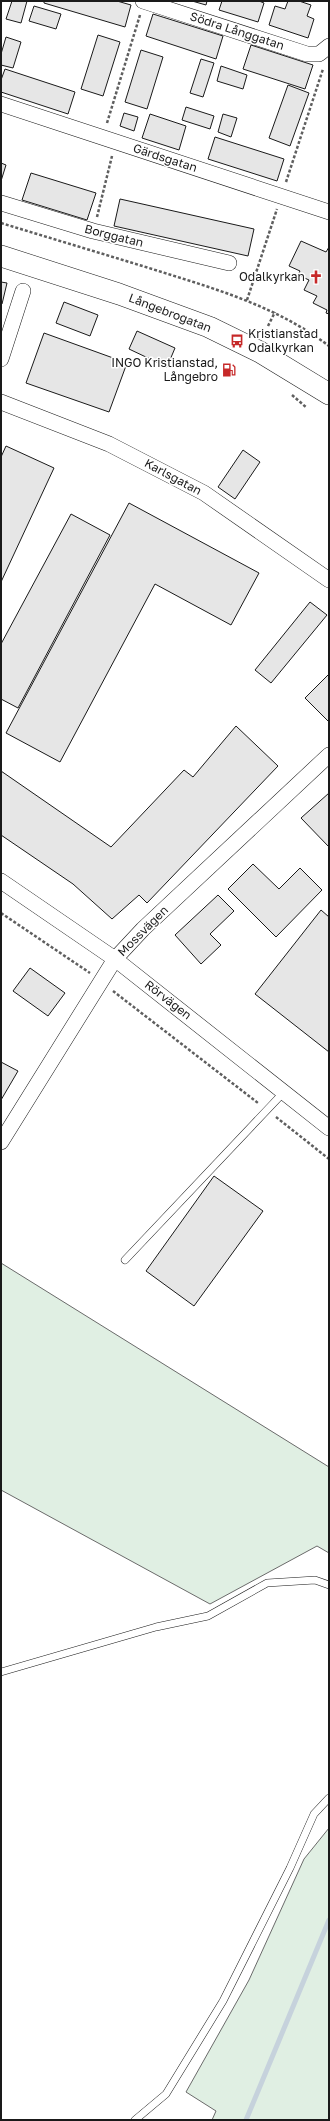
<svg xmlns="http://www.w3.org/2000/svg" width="330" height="2121" font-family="'Golos Text',sans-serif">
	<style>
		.green { fill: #e0efe3; stroke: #6a6a6a }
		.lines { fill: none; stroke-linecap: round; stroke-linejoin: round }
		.stream { stroke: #c6d2dc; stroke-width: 5 }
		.building { fill: #e6e6e6; stroke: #1a1a1a }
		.lane-casing { stroke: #1a1a1a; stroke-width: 8 }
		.street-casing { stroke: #1a1a1a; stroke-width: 16 }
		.secondary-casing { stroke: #1a1a1a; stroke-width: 22 }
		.path { stroke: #5f5f5f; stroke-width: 2.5; stroke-dasharray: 3 2; stroke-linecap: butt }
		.lane { stroke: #fff; stroke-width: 7 }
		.street { stroke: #fff; stroke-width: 15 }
		.secondary { stroke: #fff; stroke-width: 21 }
		.labels { text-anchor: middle; stroke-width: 3; stroke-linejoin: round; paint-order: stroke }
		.street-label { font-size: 12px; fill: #1a1a1a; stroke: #fff }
		.poi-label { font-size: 12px; fill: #1a1a1a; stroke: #fff; text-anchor: end }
	</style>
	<rect width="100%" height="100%" fill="#fff"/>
	<path class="green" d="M 1,1263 L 329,1467 L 329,1553 L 317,1546 L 210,1604 L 1,1490 Z
		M 329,1828 L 329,2120 L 212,2120 L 216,2111 L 186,2092 L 249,1980 L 304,1859 Z"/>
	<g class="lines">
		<path class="stream" d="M 246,2120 L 329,1920"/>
	</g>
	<path class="building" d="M 12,1 L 27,1 L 21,23 L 6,19 Z
		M 44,1 L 117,1 L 131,5 L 125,27 L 44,3 Z
		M 192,1 L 207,1 L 206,5 Z
		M 222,1 L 259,1 L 264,3 L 258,22 L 219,10 Z
		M 288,1 L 299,1 L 311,5 L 307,16 L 314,19 L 308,38 L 269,25 L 275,6 L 285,9 Z
		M 34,6 L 61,14 L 56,29 L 29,21 Z
		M 153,14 L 223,36 L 216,59 L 146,36 Z
		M 98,35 L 120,42 L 103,96 L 81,89 Z
		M 6,37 L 21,42 L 13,68 L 1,65 L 1,54 Z
		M 251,45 L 313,65 L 305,89 L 243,69 Z
		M 141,50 L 163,57 L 147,109 L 125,102 Z
		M 201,59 L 214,63 L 203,97 L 190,93 Z
		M 221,66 L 247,75 L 243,89 L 217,81 Z
		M 5,69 L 75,92 L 68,114 L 1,92 L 1,80 Z
		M 288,85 L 309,93 L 290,146 L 269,138 Z
		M 186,107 L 214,116 L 210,129 L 182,120 Z
		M 124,113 L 138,117 L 134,131 L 120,126 Z
		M 150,114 L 186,126 L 179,150 L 142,138 Z
		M 223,114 L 237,118 L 231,137 L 218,132 Z
		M 215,137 L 284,159 L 277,181 L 208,159 Z
		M 1,163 L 6,165 L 1,181 Z
		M 31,173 L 96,193 L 87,220 L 22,200 Z
		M 120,199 L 254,229 L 248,256 L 114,226 Z
		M 301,241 L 326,252 L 329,247 L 329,314 L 326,313 L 327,310 L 313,303 L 317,296 L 304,290 L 309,280 L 298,275 L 300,271 L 289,266 Z
		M 1,282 L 7,283 L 2,304 L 1,304 Z
		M 64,302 L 98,315 L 90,336 L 56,323 Z
		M 137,331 L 175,348 L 167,367 L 129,349 Z
		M 44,333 L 127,363 L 109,412 L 26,383 Z
		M 6,446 L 54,468 L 1,582 L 1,457 Z
		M 243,450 L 260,462 L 235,499 L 218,487 Z
		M 129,503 L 259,573 L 231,625 L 155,584 L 60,762 L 6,733 Z
		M 71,514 L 110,535 L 18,708 L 1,699 L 1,644 Z
		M 310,602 L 327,615 L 271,683 L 255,670 Z
		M 329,674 L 329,722 L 305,698 Z
		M 236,726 L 278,766 L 147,903 L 139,895 L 112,919 L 73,884 L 1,835 L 1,771 L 111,847 L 184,770 L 193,777 Z
		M 329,793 L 329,847 L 301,818 Z
		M 253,864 L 279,889 L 300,868 L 322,890 L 276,937 L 228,889 Z
		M 218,895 L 234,911 L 210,934 L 221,945 L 201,964 L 175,935 Z
		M 321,910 L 329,917 L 329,1052 L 255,994 Z
		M 30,968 L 65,993 L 48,1016 L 13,991 Z
		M 1,1062 L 18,1071 L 1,1100 Z
		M 214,1176 L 263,1211 L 194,1306 L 146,1271 Z"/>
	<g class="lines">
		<g class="lane-casing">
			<path id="lane" d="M 125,1260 L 284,1092
				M 1,1672 L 156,1627 L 208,1616 L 267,1583 L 315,1580 L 329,1585
				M 135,2120 L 166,2094 L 223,2001 L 290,1868 L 314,1814 L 329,1798"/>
		</g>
		<g class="street-casing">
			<path id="street" d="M 143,1 L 307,54 L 319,54 L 329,46
				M 1,104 L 329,212
				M 1,203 L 93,231 L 229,263
				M 1,359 L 23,291
				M 1,402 L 109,444 L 204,493 L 329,580
				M 1,881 L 115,959 L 329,1128
				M 1,1142 L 115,959 L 143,929 L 329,755"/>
		</g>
		<g class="secondary-casing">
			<path id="secondary" d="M 1,256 L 119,294 L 209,327 L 260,352 L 329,394"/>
		</g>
		<path class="path" d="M 107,123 L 140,15
			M 286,182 L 323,69
			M 97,217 L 112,156
			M 1,223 C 50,238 100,253 149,268 C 212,288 275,305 329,346
			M 247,300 L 277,209
			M 268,326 L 275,312
			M 292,395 L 307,408
			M 1,913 L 90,973
			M 113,991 L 258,1103
			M 276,1117 L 329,1159"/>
		<use href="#lane" class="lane"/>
		<use href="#street" class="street"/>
		<use href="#secondary" class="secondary"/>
	</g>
	<defs>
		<g id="church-bare" transform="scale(1.08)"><path d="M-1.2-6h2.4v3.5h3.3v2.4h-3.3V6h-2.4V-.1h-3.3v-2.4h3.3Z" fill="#c62828" stroke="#fff" stroke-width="2.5" paint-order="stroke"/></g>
		<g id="bus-bare" transform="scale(1.08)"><path d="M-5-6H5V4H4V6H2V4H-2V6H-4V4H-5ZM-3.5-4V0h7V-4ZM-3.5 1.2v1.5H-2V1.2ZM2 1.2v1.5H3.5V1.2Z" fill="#c62828" stroke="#fff" stroke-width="2.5" paint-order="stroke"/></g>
		<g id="fuel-bare" transform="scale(1.08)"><path d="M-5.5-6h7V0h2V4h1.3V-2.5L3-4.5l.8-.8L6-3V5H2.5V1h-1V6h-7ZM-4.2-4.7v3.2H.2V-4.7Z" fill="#c62828" stroke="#fff" stroke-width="2.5" paint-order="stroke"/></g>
	</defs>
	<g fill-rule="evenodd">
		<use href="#church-bare" x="316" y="277"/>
		<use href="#bus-bare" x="237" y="341"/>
		<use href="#fuel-bare" x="229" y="370"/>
	</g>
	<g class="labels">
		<g class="street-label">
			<text transform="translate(237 31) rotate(18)" y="4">Södra Långgatan</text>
			<text transform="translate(165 158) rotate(18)" y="4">Gärdsgatan</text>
			<text transform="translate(114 236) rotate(14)" y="4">Borggatan</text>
			<text transform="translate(170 313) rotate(21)" y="4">Långebrogatan</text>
			<text transform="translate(173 477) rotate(28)" y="4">Karlsgatan</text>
			<text transform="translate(143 931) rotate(-45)" y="4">Mossvägen</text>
			<text transform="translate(168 1000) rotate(38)" y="4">Rörvägen</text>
		</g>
		<g class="poi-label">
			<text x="305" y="281">Odalkyrkan</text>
			<text x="248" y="338" text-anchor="start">Kristianstad<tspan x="248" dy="14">Odalkyrkan</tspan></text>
			<text x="218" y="367">INGO Kristianstad,<tspan x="218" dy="14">Långebro</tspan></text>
		</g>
	</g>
	<rect width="330" height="2121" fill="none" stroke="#1a1a1a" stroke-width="4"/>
</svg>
